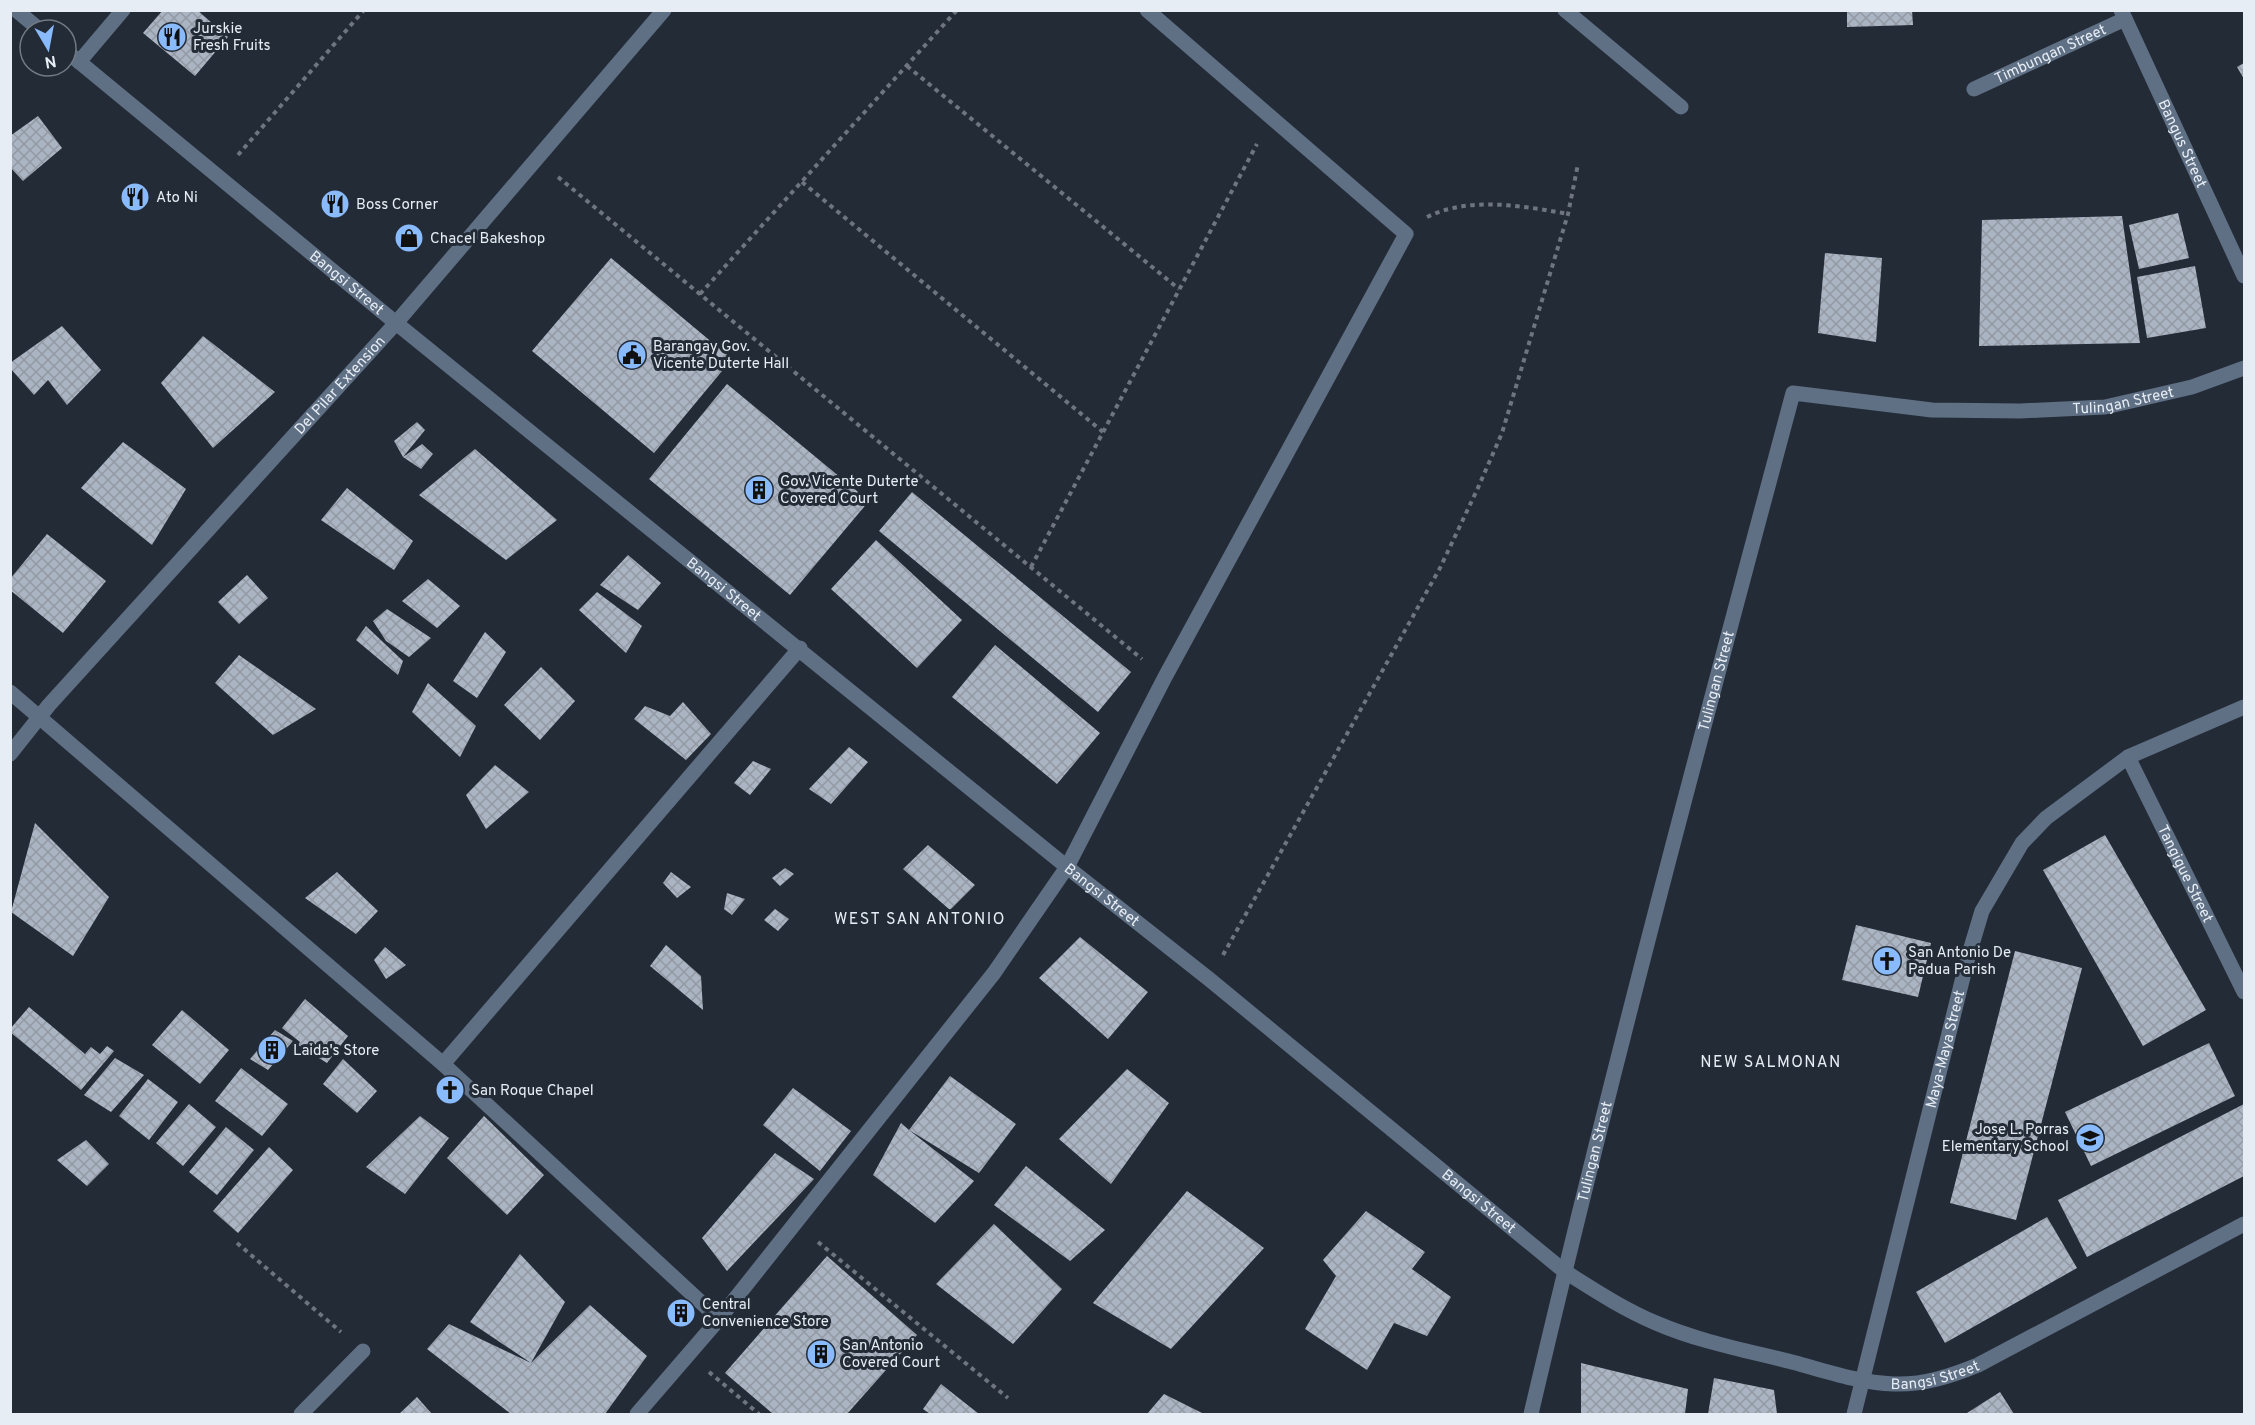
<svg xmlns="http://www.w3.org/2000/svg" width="2255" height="1425" font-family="Overpass,sans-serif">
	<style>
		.building { fill: url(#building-cross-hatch) }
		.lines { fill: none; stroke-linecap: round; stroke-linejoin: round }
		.path { stroke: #6e757f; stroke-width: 4; stroke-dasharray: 4.5 4.5; stroke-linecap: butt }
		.minor { stroke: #5f6f84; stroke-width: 15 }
		.labels { text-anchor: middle; stroke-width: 6; stroke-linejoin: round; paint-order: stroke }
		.poi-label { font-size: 15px; fill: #e7edf4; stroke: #232b36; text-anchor: start }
		.street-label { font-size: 15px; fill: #e7edf4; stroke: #232b36 }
		.neighbourhood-label { font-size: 16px; letter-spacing: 1.5px; fill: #e7edf4; stroke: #232b36 }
	</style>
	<defs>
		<pattern id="building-cross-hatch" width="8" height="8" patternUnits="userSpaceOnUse" patternTransform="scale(1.5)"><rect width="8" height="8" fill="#abb4c2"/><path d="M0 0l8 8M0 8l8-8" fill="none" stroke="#9299a4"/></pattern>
	</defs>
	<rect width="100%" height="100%" fill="#232b36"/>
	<path class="building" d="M 163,10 L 197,10 L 228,37 L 195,76 L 143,33 Z
		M 1847,10 L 1912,10 L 1913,25 L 1847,27 Z
		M 2244,63 L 2244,79 L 2237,67 Z
		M 38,116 L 62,148 L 23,181 L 10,167 L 10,136 Z
		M 2178,213 L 2189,258 L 2139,269 L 2129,225 Z
		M 2122,216 L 2140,343 L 1979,346 L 1982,220 Z
		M 1825,253 L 1882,258 L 1876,342 L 1818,333 Z
		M 611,258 L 732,359 L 654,453 L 532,351 Z
		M 2195,266 L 2206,328 L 2147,338 L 2137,277 Z
		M 62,326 L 101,370 L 67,405 L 48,380 L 34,395 L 10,368 L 10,363 Z
		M 203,336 L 275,392 L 213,448 L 161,383 Z
		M 727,384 L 869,501 L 790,595 L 649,479 Z
		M 417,422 L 425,430 L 403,457 L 394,441 Z
		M 123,442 L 186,489 L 152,545 L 81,488 Z
		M 422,444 L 433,454 L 421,469 L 403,457 Z
		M 475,449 L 557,520 L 506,560 L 419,495 Z
		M 347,488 L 413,541 L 394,570 L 321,520 Z
		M 912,492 L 1131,672 L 1098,712 L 879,531 Z
		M 47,534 L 106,581 L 63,633 L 10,590 L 10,579 Z
		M 876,540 L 962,620 L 917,668 L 831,589 Z
		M 628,555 L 661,583 L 638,610 L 600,585 Z
		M 247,575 L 268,598 L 239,624 L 218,602 Z
		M 428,579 L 460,606 L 437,628 L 402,601 Z
		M 597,592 L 642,626 L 626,653 L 579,610 Z
		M 387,609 L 431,638 L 409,657 L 386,641 L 373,621 Z
		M 366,626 L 403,661 L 398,675 L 356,640 Z
		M 485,632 L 506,652 L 477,698 L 453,681 Z
		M 995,645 L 1100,733 L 1057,784 L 952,697 Z
		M 239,655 L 316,709 L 273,735 L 215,683 Z
		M 541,667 L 575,701 L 540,740 L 504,705 Z
		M 428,683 L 476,726 L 460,757 L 412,712 Z
		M 683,702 L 711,734 L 686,760 L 634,719 L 645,706 L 670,716 Z
		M 849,747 L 868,762 L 831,804 L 809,789 Z
		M 753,761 L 771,769 L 750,795 L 734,783 Z
		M 495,765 L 529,792 L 486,829 L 466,795 Z
		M 35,823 L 109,897 L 73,956 L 11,912 Z
		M 2105,835 L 2206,1010 L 2143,1046 L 2043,870 Z
		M 928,845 L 975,885 L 950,910 L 903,869 Z
		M 785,868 L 794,874 L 780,886 L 772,878 Z
		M 337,872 L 378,911 L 356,934 L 305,898 Z
		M 671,872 L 691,887 L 677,898 L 663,883 Z
		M 727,893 L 745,899 L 732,915 L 724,909 Z
		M 775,909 L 789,919 L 778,931 L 764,920 Z
		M 1856,925 L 1931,943 L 1918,997 L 1842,980 Z
		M 1080,937 L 1148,992 L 1108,1039 L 1039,978 Z
		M 666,945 L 701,976 L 703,1010 L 650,966 Z
		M 385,947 L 406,965 L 386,979 L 374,960 Z
		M 2015,951 L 2082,968 L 2016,1220 L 1950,1203 Z
		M 305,999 L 348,1036 L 327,1063 L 298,1045 L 300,1042 L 282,1028 Z
		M 29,1007 L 85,1054 L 91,1047 L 100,1054 L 107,1046 L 114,1051 L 81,1090 L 10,1032 L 10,1029 Z
		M 182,1010 L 229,1050 L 200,1084 L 152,1045 Z
		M 275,1030 L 293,1041 L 268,1070 L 250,1059 Z
		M 2209,1043 L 2235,1096 L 2091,1166 L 2065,1112 Z
		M 115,1058 L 144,1075 L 111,1112 L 84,1095 Z
		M 343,1059 L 377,1091 L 357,1113 L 323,1084 Z
		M 241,1068 L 288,1104 L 262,1136 L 215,1101 Z
		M 1127,1069 L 1169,1103 L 1111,1184 L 1059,1139 Z
		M 950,1076 L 1016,1124 L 979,1173 L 909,1130 L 974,1181 L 935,1223 L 873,1175 L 901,1123 L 909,1130 Z
		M 148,1079 L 178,1102 L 149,1140 L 119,1116 Z
		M 449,1085 L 462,1095 L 454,1103 L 440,1095 Z
		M 793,1088 L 851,1131 L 820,1171 L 763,1125 Z
		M 189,1104 L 216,1127 L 183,1166 L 156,1143 Z
		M 2244,1104 L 2244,1176 L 2087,1257 L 2058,1200 Z
		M 420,1116 L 449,1138 L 405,1194 L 366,1167 Z
		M 484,1116 L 544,1175 L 507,1215 L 447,1158 Z
		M 226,1127 L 254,1150 L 217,1195 L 189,1172 Z
		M 86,1140 L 109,1164 L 87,1186 L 57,1160 Z
		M 269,1147 L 293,1170 L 238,1233 L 213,1211 Z
		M 775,1153 L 814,1179 L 727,1271 L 702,1238 Z
		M 1026,1166 L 1105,1230 L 1070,1261 L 994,1205 Z
		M 1187,1191 L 1264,1248 L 1171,1349 L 1093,1303 Z
		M 1366,1211 L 1425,1252 L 1412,1269 L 1451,1297 L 1427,1336 L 1394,1323 L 1367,1370 L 1305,1329 L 1336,1276 L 1323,1260 Z
		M 2047,1217 L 2077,1268 L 1945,1343 L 1916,1292 Z
		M 994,1224 L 1062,1289 L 1013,1344 L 936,1284 Z
		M 520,1254 L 565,1302 L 531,1363 L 470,1322 Z
		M 827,1256 L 917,1335 L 847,1414 L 773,1414 L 725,1373 Z
		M 682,1302 L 694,1313 L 680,1325 L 668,1314 Z
		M 590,1305 L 647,1356 L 605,1414 L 511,1414 L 427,1349 L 449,1324 L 531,1363 Z
		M 1581,1363 L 1688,1389 L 1685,1414 L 1581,1414 Z
		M 1714,1378 L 1774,1390 L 1777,1414 L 1708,1414 Z
		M 941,1384 L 979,1414 L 930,1414 L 923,1409 Z
		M 2000,1392 L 2014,1414 L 1968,1414 L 1967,1413 Z
		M 1164,1394 L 1204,1414 L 1147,1414 Z
		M 417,1397 L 432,1414 L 399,1414 Z"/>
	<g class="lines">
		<path class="path" d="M 907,66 L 1179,289
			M 238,155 L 364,10
			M 558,177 L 1142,659
			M 802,182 L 1103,432
			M 1427,217 C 1470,196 1523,206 1568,214
			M 700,294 L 957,10
			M 1031,567 L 1257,144
			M 1223,955 L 1440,568 L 1477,490 L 1502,433 L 1568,214 L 1578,164
			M 818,1242 L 1008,1398
			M 237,1243 L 341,1332
			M 709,1372 L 759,1414"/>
		<g class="minor">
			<path d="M 16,10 L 40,30"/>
			<path d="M 1565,10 L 1681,107"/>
			<path id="s1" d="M 2121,10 L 2244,276"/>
			<path id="s2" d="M 66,51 L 396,323 L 1067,867 L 1209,979 L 1564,1271 C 1594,1290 1623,1309 1656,1323 C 1700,1342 1749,1351 1796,1363 C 1828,1372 1861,1383 1894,1384 C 1924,1385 1951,1376 1978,1365 L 2244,1224"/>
			<path d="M 79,62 L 123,10"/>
			<path id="s3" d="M 1974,89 L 2125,19"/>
			<path d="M 10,692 L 443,1064 L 719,1319"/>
			<path id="s4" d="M 10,754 L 49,705 L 396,323 L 664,10"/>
			<path id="s5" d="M 2128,757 L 2244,992"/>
			<path d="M 443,1064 L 800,648"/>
			<path d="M 301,1414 L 363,1351"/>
			<path d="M 637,1414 L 719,1319 L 994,973 L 1067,867 L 1165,677 L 1406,234 L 1147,10"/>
			<path id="s6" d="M 1531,1414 C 1611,1072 1702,732 1793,393 L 1932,410 L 2020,411 L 2105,407 L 2192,387 L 2244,368"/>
			<path id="s7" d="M 1854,1414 L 1967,961 L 1982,911 L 2022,843 L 2046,818 L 2128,757 L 2244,707"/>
		</g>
	</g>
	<defs>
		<g id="restaurant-disc" transform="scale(1.5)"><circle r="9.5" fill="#89bafc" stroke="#232b36"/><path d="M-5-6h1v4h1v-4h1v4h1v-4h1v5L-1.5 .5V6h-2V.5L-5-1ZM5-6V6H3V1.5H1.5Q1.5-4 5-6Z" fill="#111"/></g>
		<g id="shop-disc" transform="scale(1.5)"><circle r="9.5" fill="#89bafc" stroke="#232b36"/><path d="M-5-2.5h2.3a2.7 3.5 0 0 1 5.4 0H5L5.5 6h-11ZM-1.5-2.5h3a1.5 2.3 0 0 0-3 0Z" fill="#111"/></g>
		<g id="civic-disc" transform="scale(1.5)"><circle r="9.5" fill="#89bafc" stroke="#232b36"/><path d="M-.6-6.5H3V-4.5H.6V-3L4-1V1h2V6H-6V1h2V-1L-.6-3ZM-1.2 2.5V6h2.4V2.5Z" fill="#111"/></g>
		<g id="building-disc" transform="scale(1.5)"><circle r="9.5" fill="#89bafc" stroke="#232b36"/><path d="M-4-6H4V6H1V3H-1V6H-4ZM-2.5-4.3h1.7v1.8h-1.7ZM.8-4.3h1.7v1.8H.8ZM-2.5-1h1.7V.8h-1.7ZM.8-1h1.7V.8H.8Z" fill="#111"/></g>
		<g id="church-disc" transform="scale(1.5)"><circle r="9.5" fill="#89bafc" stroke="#232b36"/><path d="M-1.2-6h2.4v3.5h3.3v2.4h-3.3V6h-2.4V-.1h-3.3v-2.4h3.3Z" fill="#111"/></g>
		<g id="school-disc" transform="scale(1.5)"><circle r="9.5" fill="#89bafc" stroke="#232b36"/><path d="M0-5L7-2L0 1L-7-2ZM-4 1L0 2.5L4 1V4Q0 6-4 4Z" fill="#111"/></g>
	</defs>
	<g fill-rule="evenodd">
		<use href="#restaurant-disc" x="172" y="37"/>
		<use href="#restaurant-disc" x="135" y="197"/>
		<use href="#restaurant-disc" x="335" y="204"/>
		<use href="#shop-disc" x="409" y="238"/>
		<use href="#civic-disc" x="632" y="355"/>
		<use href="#building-disc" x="759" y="490"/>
		<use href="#church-disc" x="1887" y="961"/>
		<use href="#building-disc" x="272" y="1050"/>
		<use href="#church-disc" x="450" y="1090"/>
		<use href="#school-disc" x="2090" y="1138"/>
		<use href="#building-disc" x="681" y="1313"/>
		<use href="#building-disc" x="821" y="1354"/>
	</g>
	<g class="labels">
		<g class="poi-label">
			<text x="193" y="33">Jurskie<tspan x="193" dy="17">Fresh Fruits</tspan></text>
			<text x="156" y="202">Ato Ni</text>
			<text x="356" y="209">Boss Corner</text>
			<text x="430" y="243">Chacel Bakeshop</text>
			<text x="653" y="351">Barangay Gov.<tspan x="653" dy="17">Vicente Duterte Hall</tspan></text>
			<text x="780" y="486">Gov. Vicente Duterte<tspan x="780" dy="17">Covered Court</tspan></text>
			<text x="1908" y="957">San Antonio De<tspan x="1908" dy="17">Padua Parish</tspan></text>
			<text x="293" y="1055">Laida's Store</text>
			<text x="471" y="1095">San Roque Chapel</text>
			<text x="2069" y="1134" text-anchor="end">Jose L. Porras<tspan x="2069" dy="17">Elementary School</tspan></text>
			<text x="702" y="1309">Central<tspan x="702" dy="17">Convenience Store</tspan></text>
			<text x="842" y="1350">San Antonio<tspan x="842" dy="17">Covered Court</tspan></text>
		</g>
		<g class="street-label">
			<text dy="5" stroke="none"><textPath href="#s3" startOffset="84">Timbungan Street</textPath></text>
			<text dy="5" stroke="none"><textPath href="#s1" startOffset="147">Bangus Street</textPath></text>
			<text dy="5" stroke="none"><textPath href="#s2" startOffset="364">Bangsi Street</textPath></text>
			<text dy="5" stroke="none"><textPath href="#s4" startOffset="495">Del Pilar Extension</textPath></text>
			<text dy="5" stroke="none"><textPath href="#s6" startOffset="1386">Tulingan Street</textPath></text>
			<text dy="5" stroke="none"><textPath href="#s2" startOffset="850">Bangsi Street</textPath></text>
			<text dy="5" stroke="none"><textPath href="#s6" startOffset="756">Tulingan Street</textPath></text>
			<text dy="5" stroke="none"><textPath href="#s5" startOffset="130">Tangigue Street</textPath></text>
			<text dy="5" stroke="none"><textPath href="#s2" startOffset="1336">Bangsi Street</textPath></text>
			<text dy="5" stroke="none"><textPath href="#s7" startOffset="376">Maya-Maya Street</textPath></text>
			<text dy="5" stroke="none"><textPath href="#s6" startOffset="270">Tulingan Street</textPath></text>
			<text dy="5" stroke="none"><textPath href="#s2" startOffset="1822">Bangsi Street</textPath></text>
			<text dy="5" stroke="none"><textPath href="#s2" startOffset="2326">Bangsi Street</textPath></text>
		</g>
		<g class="neighbourhood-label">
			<text x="920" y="924">WEST SAN ANTONIO</text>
			<text x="1771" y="1067">NEW SALMONAN</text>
		</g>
	</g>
	<rect width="2255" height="1425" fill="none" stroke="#e7edf4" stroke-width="24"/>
	<g transform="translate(48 48) rotate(170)"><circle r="28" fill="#232b36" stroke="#717982" stroke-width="1.5"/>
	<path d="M0-4.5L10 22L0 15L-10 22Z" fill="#89bafc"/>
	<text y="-9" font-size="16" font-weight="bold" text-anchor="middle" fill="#e7edf4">N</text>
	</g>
</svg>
